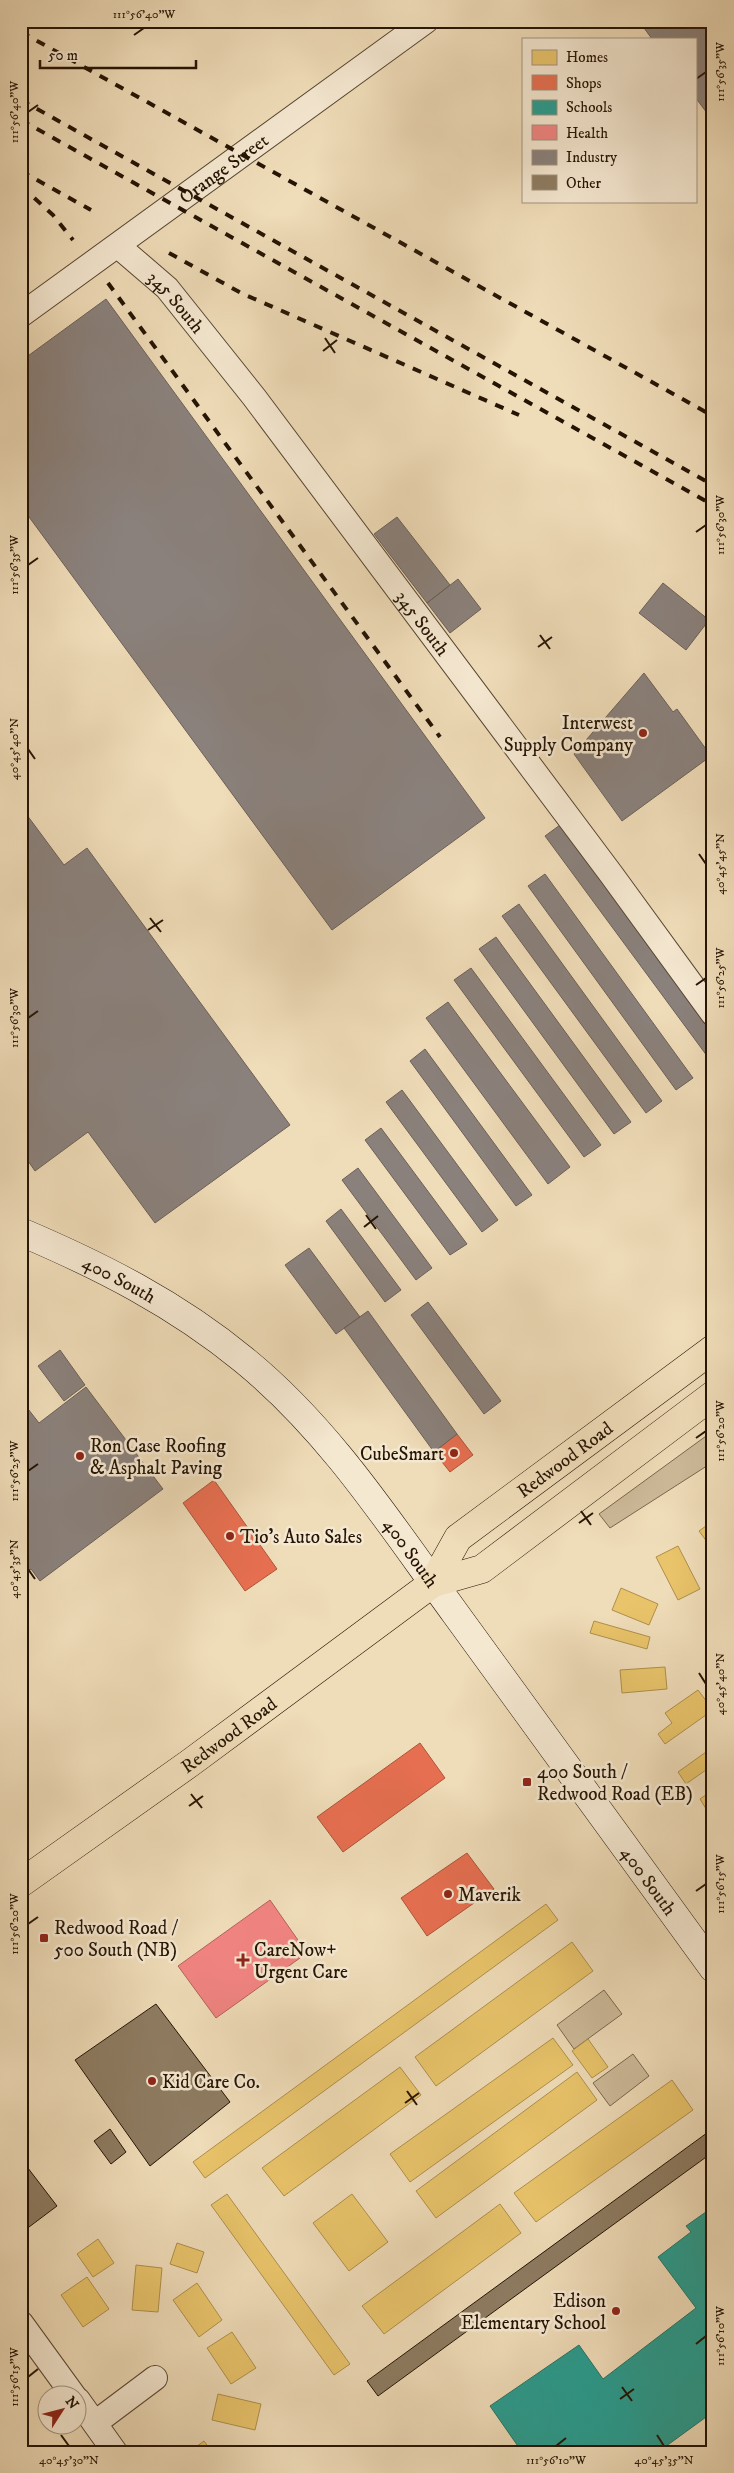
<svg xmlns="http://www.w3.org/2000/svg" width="734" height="2473" font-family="'IM FELL DW Pica',serif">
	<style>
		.green { fill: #cdba99; stroke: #79674e }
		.homes { fill: #e9c46a; stroke: #ae8f4b }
		.shops { fill: #e76f51; stroke: #ad543a }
		.schools { fill: #2a9d8f; stroke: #287465 }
		.health { fill: #f28482; stroke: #b4625c }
		.industry { fill: #8a817c; stroke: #6c6058 }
		.building { fill: #8e7c62; stroke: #251404 }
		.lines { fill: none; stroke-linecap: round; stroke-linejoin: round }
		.street-casing { stroke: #584631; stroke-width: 26 }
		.secondary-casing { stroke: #251404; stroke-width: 29 }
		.primary-casing { stroke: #251404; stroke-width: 29 }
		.street { stroke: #f5e8d1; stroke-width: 24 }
		.secondary { stroke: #f5e8d1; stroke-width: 28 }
		.primary { stroke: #efdcb8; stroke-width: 28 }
		.rail { stroke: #251404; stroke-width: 4; stroke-dasharray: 9 9; stroke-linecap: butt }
		.ticks { fill: none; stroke: #251404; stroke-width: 2 }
		.poi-dot { fill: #8f2418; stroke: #f5e8d1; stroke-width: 2 }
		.labels { text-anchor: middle; stroke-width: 5; stroke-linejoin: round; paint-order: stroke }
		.street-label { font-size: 19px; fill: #251404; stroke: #f5e8d1 }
		.poi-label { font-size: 19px; fill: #251404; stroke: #f5e8d1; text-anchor: start }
		.neatline { fill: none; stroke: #251404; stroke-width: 2 }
		.ticks-label { font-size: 12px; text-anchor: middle; fill: #251404 }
	</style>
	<rect width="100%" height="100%" fill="#efdcb8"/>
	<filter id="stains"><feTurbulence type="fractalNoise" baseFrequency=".004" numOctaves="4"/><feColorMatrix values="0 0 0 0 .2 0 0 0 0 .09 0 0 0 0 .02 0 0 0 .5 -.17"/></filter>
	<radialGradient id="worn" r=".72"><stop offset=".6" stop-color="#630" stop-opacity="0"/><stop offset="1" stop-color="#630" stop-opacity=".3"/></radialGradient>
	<path class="green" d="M 713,1431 L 713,1462 L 610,1528 L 599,1514 Z
		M 604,1990 L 622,2014 L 574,2049 L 557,2025 Z
		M 633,2054 L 649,2076 L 610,2106 L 593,2083 Z"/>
	<path class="homes" d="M 710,1523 L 713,1527 L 713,1550 L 699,1531 Z
		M 678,1546 L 700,1589 L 678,1600 L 656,1557 Z
		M 621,1588 L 658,1604 L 649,1625 L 612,1610 Z
		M 594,1621 L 650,1637 L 647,1649 L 590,1633 Z
		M 665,1667 L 667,1689 L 622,1693 L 620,1670 Z
		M 698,1690 L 713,1710 L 665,1744 L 658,1734 L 672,1723 L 665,1713 Z
		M 713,1747 L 713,1765 L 686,1784 L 678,1772 Z
		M 713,1790 L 713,1808 L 708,1812 L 700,1799 Z
		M 546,1904 L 558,1920 L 205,2178 L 193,2162 Z
		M 572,1942 L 593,1971 L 436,2086 L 415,2057 Z
		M 553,2038 L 573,2065 L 410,2182 L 390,2154 Z
		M 588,2039 L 608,2067 L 592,2078 L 572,2051 Z
		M 400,2067 L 421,2095 L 284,2196 L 262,2168 Z
		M 577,2072 L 597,2100 L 436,2218 L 416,2191 Z
		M 672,2080 L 693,2110 L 536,2222 L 514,2193 Z
		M 227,2194 L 350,2364 L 334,2375 L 211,2205 Z
		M 352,2194 L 388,2242 L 349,2271 L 313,2223 Z
		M 500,2204 L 521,2233 L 384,2334 L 362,2306 Z
		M 98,2239 L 114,2263 L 93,2277 L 77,2254 Z
		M 177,2243 L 204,2252 L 197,2273 L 170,2264 Z
		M 136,2265 L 162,2268 L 158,2312 L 132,2310 Z
		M 87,2277 L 109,2309 L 83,2327 L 61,2295 Z
		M 197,2283 L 222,2320 L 199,2337 L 173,2300 Z
		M 232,2332 L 256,2368 L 231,2384 L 207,2348 Z
		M 218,2394 L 261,2404 L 255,2430 L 212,2420 Z
		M 204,2441 L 212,2452 L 189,2452 Z"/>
	<path class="shops" d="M 457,1434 L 473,1455 L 450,1472 L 434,1452 Z
		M 214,1480 L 277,1569 L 245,1591 L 183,1503 Z
		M 420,1743 L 445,1778 L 343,1852 L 317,1817 Z
		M 467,1853 L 494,1889 L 427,1936 L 401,1898 Z
		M 21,2122 L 29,2133 L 21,2139 Z"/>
	<path class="schools" d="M 713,2207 L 713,2412 L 658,2452 L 522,2452 L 490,2406 L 579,2345 L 603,2379 L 696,2308 L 658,2257 L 691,2232 L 686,2226 Z"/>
	<path class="health" d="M 270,1900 L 307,1953 L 216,2018 L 178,1966 Z"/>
	<path class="industry" d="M 639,21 L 713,21 L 713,121 L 695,97 L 695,39 L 652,39 Z
		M 106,299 L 485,818 L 332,930 L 21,506 L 21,361 Z
		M 397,517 L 450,585 L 427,603 L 374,534 Z
		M 458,579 L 481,609 L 450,633 L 427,603 Z
		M 663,583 L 709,620 L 686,650 L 639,613 Z
		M 644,673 L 673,712 L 677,709 L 711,756 L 622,821 L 574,754 Z
		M 21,807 L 64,865 L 87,848 L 290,1125 L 155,1223 L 88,1132 L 35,1171 L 21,1151 Z
		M 560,825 L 713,1033 L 713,1064 L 545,836 Z
		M 545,874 L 693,1078 L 676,1090 L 528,886 Z
		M 519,904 L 662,1101 L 646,1113 L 502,916 Z
		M 496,937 L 631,1122 L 614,1134 L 479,949 Z
		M 471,968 L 601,1145 L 584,1157 L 454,980 Z
		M 448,1002 L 570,1167 L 548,1184 L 426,1018 Z
		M 425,1049 L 532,1195 L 516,1206 L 410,1061 Z
		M 402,1090 L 498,1220 L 482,1232 L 386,1102 Z
		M 381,1128 L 467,1244 L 450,1255 L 365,1140 Z
		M 358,1168 L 432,1268 L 416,1280 L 342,1180 Z
		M 341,1209 L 401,1290 L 385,1302 L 326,1221 Z
		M 309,1248 L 360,1317 L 336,1334 L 285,1265 Z
		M 428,1302 L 501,1401 L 484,1414 L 411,1315 Z
		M 368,1311 L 457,1434 L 434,1452 L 344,1328 Z
		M 60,1350 L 85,1385 L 64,1401 L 38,1366 Z
		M 86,1387 L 163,1489 L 40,1581 L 31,1569 L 21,1576 L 21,1400 L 39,1423 Z"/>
	<path class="building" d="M 156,2004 L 230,2102 L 150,2166 L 75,2060 Z
		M 110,2129 L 126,2152 L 111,2164 L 94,2141 Z
		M 711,2130 L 713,2152 L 378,2396 L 367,2381 Z
		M 21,2159 L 57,2206 L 25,2230 L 21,2225 Z"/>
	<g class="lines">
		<g class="street-casing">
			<g id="street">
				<path id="s1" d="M 118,246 L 167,288 L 254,397 L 611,874 L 713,1014"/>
				<path id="s2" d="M 21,315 L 426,21"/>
				<path d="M 21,2323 L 74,2396"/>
				<path d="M 78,2400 L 115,2452"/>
				<path d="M 95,2423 L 155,2378"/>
			</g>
		</g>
		<g class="secondary-casing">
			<g id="secondary">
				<path id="s3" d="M 21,1232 C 101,1266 176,1304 244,1360 C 330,1430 390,1524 455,1613 C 541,1732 627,1850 713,1968"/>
			</g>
		</g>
		<g class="primary-casing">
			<g id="primary">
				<path id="s4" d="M 433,1583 L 458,1538 L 713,1349"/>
				<path id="s5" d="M 21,1883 L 190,1763 L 433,1583 L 482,1569 L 713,1395"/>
			</g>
		</g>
		<use href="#street" class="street"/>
		<use href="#secondary" class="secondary"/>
		<use href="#primary" class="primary"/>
		<path class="rail" d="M 21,32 L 713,416
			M 21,100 L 713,485
			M 21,120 L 713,505
			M 21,171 L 91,210
			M 21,186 L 53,215 L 73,240
			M 169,253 L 241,293 L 519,415
			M 108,283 L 440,737"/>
	</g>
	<path class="ticks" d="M 134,35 L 144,28M 696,79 L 706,72M 28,112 L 38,105M 325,338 L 335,353M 323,351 L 337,340M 696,532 L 706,525M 28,565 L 38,558M 540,635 L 550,649M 538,647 L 552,637M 28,749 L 35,759M 699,854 L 706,864M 150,918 L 161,932M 148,930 L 163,920M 696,985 L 706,978M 28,1018 L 38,1011M 366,1215 L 376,1229M 364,1227 L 378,1216M 696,1438 L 706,1431M 28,1471 L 38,1464M 581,1511 L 591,1525M 579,1523 L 593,1513M 28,1569 L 35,1579M 699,1673 L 706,1684M 191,1794 L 202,1808M 189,1806 L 203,1796M 696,1891 L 706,1884M 28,1924 L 38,1917M 407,2091 L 417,2105M 405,2103 L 419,2093M 696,2344 L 706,2336M 28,2377 L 38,2369M 622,2387 L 632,2401M 620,2399 L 634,2389M 61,2435 L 69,2446M 657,2435 L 664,2446M 556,2446 L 566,2438"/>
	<g class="poi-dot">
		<circle cx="643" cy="733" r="5"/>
		<circle cx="454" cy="1453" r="5"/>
		<circle cx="80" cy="1456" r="5"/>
		<circle cx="230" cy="1536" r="5"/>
		<rect x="522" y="1777" width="10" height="10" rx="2.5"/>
		<circle cx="448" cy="1894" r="5"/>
		<rect x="39" y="1933" width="10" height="10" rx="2.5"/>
		<path d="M240.5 1952.5h5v5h5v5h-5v5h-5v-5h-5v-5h5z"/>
		<circle cx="152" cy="2081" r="5"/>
		<circle cx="616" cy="2311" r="5"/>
	</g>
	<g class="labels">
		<g class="street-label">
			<text dy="7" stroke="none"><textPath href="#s2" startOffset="250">Orange Street</textPath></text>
			<text dy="7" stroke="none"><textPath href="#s1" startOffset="81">345 South</textPath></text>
			<text dy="7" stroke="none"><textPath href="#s1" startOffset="486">345 South</textPath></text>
			<text dy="7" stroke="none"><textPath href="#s3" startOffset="109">400 South</textPath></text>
			<text dy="7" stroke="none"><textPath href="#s4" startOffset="184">Redwood Road</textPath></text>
			<text dy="7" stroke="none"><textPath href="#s3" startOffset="514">400 South</textPath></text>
			<text dy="7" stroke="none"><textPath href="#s5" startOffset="255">Redwood Road</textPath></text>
			<text dy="7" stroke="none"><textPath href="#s3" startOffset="919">400 South</textPath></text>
		</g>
		<g class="poi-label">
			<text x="633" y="729" text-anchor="end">Interwest<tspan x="633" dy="22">Supply Company</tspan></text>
			<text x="90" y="1452">Ron Case Roofing<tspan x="90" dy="22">&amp; Asphalt Paving</tspan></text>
			<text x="444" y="1460" text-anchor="end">CubeSmart</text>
			<text x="240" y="1543">Tio's Auto Sales</text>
			<text x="537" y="1778">400 South /<tspan x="537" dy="22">Redwood Road (EB)</tspan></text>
			<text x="458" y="1901">Maverik</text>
			<text x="54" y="1934">Redwood Road /<tspan x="54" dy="22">500 South (NB)</tspan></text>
			<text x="254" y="1956">CareNow+<tspan x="254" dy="22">Urgent Care</tspan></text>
			<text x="162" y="2088">Kid Care Co.</text>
			<text x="606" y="2307" text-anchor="end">Edison<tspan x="606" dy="22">Elementary School</tspan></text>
		</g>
	</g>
	<rect width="734" height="2473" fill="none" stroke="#efdcb8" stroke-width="55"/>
	<rect x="522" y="38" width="175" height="165" fill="#f5e8d1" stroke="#a2937f"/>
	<rect x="532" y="50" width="25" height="15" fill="#e9c46a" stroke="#a2937f"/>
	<text x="566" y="62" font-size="15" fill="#251404">Homes</text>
	<rect x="532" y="75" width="25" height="15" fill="#e76f51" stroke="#a2937f"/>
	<text x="566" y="88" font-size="15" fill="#251404">Shops</text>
	<rect x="532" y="100" width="25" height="15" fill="#2a9d8f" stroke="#a2937f"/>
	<text x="566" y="112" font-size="15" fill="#251404">Schools</text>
	<rect x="532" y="125" width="25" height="15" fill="#f28482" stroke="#a2937f"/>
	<text x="566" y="138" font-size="15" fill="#251404">Health</text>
	<rect x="532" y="150" width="25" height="15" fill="#8a817c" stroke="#a2937f"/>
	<text x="566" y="162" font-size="15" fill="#251404">Industry</text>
	<rect x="532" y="175" width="25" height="15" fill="#8e7c62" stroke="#a2937f"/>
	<text x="566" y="188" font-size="15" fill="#251404">Other</text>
	<g transform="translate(62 2410) rotate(54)"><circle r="24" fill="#f5e8d1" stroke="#a2937f"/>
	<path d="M0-4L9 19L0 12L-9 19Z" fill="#8f2418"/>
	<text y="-8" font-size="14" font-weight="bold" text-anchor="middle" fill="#251404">N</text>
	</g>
	<path d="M40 60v8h156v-8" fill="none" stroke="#251404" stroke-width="2.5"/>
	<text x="48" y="60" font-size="15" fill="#251404" stroke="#f5e8d1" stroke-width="4" paint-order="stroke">50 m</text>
	<rect x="28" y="28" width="678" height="2418" class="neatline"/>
	<g class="ticks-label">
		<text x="144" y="18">111°56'40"W</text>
		<text transform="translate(720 72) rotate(-90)" y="4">111°56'35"W</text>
		<text transform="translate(14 112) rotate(-90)" y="4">111°56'40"W</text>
		<text transform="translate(720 525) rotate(-90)" y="4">111°56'30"W</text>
		<text transform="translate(14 565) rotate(-90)" y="4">111°56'35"W</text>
		<text transform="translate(14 749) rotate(-90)" y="4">40°45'40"N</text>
		<text transform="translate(720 864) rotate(-90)" y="4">40°45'45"N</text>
		<text transform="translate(720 978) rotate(-90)" y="4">111°56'25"W</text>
		<text transform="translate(14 1018) rotate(-90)" y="4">111°56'30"W</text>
		<text transform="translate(720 1431) rotate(-90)" y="4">111°56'20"W</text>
		<text transform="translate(14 1471) rotate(-90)" y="4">111°56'25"W</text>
		<text transform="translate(14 1569) rotate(-90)" y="4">40°45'35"N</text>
		<text transform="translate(720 1684) rotate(-90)" y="4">40°45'40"N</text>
		<text transform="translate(720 1884) rotate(-90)" y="4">111°56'15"W</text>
		<text transform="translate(14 1924) rotate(-90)" y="4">111°56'20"W</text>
		<text transform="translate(720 2336) rotate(-90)" y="4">111°56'10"W</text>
		<text transform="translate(14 2377) rotate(-90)" y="4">111°56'15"W</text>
		<text x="69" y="2464">40°45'30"N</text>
		<text x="556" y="2464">111°56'10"W</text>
		<text x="664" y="2464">40°45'35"N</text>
	</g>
	<rect width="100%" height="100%" filter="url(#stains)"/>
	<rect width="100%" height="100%" fill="url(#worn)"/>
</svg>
